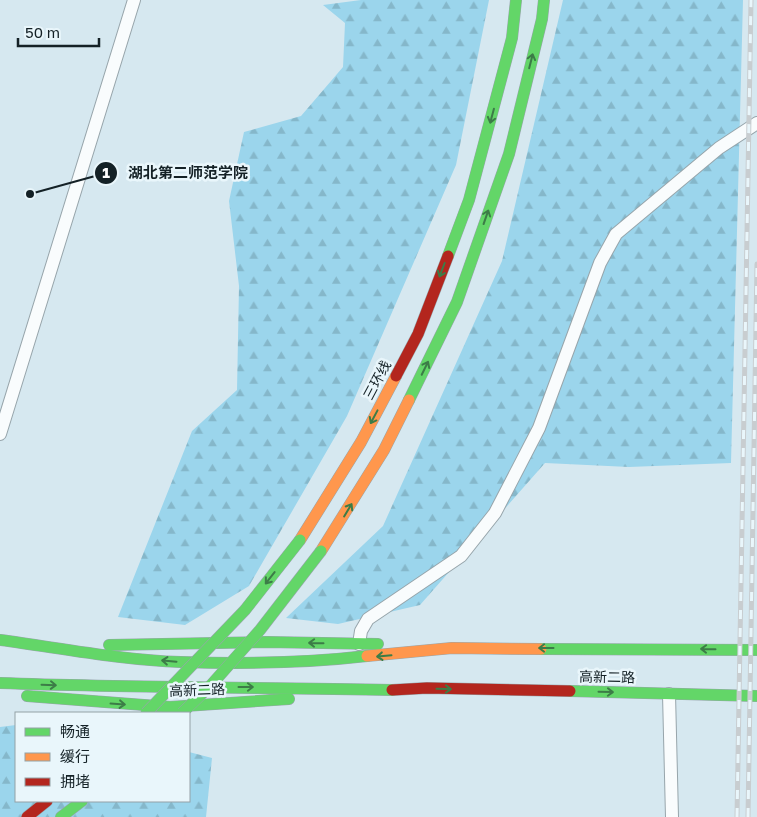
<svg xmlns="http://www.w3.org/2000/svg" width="757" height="817" font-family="'Golos Text','Noto Sans SC',sans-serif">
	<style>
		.forest { fill: url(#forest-firs) }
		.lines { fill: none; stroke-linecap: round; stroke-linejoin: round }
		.street-casing { stroke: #97a5ab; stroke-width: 14 }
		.fast-casing { stroke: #97a5ab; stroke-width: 12 }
		.slow-casing { stroke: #97a5ab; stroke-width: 12 }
		.jam-casing { stroke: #97a5ab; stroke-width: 12 }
		.street { stroke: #f9fcfd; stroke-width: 12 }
		.fast { stroke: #63d668; stroke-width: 11 }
		.slow { stroke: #ff974d; stroke-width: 11 }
		.jam { stroke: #b3261e; stroke-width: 11 }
		.rail-casing { stroke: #c8cdd0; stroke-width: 5 }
		.rail { stroke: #e9f6fb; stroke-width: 3; stroke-dasharray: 9; stroke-linecap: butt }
		.fast-bridge-casing { stroke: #97a5ab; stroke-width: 12; stroke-linecap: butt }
		.fast-bridge { stroke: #63d668; stroke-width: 11 }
		.oneway { stroke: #3c7c47 }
		.labels { text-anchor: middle; stroke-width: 5; stroke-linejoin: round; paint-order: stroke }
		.street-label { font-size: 14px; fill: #142126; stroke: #e9f6fb }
		.leader { fill: none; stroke: #142126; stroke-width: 2 }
		.callout-dot { fill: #142126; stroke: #e9f6fb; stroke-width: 2 }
		.mark-label { font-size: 15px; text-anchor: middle; font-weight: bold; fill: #fff }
		.callout-label { font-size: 15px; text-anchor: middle; font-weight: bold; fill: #142126; stroke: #e9f6fb; stroke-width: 5; stroke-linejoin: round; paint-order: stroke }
	</style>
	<defs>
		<pattern id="forest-firs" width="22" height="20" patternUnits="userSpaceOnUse" patternTransform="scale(1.25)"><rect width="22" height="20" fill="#9bd5ec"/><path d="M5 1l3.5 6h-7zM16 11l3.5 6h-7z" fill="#85b7ca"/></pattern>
	</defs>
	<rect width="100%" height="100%" fill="#d6e8f0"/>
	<path class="forest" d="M 361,0 L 489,0 L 456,165 L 347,416 L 249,586 L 185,625 L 118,617 L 192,431 L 237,390 L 239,286 L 229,201 L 244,132 L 301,116 L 343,67 L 345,23 L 323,5 Z
		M 563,0 L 743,0 L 731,463 L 629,467 L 545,463 L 420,605 L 338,624 L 286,618 L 383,526 L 502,261 Z
		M 16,725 L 16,801 L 189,801 L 189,752 L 212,758 L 206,817 L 0,817 L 0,727 Z"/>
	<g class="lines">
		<g class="street-casing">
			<path id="street" d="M 0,434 L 134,0
				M 359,644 L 361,631 L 368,619 L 461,556 L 495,513 L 539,428 L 600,263 L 616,234 L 719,148 L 757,123
				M 669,694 L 672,817"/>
		</g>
		<g class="fast-casing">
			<path id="fast" d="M 448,256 L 469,200 L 512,38 L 516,0
				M 409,400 L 457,302 L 509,154 L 542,19 L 544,0
				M 0,640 C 60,648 121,660 181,662 C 242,664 307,663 367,656
				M 109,645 L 267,642 L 378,644
				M 541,649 L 757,650
				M 0,683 C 131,688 261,687 392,690
				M 570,691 L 757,696
				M 27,696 L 170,707 L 289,699
				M 61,817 L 82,801"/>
		</g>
		<g class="slow-casing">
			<path id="slow" d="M 300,540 L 361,442 L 396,376
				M 321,551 L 384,450 L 409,400
				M 367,656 L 452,648 L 541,649"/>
		</g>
		<g class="jam-casing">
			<path id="jam" d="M 396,376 L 418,334 L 448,256
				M 392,690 L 427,688 L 570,691
				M 27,817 L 47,801"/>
		</g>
		<use href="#street" class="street"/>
		<use href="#fast" class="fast"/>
		<use href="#slow" class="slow"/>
		<use href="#jam" class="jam"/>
		<g class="rail-casing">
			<path id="rail" d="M 737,817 L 751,0
				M 748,817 L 757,264"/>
		</g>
		<use href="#rail" class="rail"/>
		<g class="fast-bridge-casing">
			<path id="fast-bridge" d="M 146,713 L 245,610 L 300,540
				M 182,713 L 212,684 L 260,630 L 321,551"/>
		</g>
		<use href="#fast-bridge" class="fast-bridge"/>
	</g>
	<defs><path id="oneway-shaft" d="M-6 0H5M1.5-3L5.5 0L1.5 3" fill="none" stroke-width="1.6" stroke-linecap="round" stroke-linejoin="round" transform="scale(1.25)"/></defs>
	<g class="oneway">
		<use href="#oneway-shaft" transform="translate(531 61) rotate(-76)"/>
		<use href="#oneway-shaft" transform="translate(492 116) rotate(105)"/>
		<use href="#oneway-shaft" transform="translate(486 217) rotate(-71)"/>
		<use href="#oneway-shaft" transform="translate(442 270) rotate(111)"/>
		<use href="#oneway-shaft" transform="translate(425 368) rotate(-64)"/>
		<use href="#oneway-shaft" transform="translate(374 417) rotate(118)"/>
		<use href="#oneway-shaft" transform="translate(348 510) rotate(-59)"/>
		<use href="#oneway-shaft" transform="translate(270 578) rotate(128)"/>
		<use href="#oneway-shaft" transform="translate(316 643) rotate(-179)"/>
		<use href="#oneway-shaft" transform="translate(546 648) rotate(-180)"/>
		<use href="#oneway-shaft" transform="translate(708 649) rotate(-179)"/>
		<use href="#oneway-shaft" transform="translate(384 656) rotate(175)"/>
		<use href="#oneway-shaft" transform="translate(169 661) rotate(-175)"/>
		<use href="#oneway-shaft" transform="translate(49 685) rotate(2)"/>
		<use href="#oneway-shaft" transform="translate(246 687)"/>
		<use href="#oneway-shaft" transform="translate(444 689) rotate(1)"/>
		<use href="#oneway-shaft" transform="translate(606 692) rotate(1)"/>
		<use href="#oneway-shaft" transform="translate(118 704) rotate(4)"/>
	</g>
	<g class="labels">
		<g class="street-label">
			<text transform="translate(377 380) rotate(-62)" y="5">三环线</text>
			<text transform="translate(607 677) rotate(1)" y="5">高新二路</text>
			<text transform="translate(197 690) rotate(-2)" y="5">高新二路</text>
		</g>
	</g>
	<path class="leader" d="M30 194L106 173"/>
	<g class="callout-dot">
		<circle cx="30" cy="194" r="5"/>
		<circle cx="106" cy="173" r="12"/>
	</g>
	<g class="mark-label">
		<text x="106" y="178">1</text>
	</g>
	<g class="callout-label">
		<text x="188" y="178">湖北第二师范学院</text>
	</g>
	<rect x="15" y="712" width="175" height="90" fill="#e9f6fb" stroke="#94a1a6"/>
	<rect x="25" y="728" width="25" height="8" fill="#63d668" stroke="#94a1a6"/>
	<text x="60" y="737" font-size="15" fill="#142126">畅通</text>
	<rect x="25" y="753" width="25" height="8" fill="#ff974d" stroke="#94a1a6"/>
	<text x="60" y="762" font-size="15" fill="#142126">缓行</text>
	<rect x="25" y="778" width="25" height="8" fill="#b3261e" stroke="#94a1a6"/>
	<text x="60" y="787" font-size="15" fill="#142126">拥堵</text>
	<path d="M18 38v8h81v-8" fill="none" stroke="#142126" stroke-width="2.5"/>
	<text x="25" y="38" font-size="15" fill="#142126" stroke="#e9f6fb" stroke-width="4" paint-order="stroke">50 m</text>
</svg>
